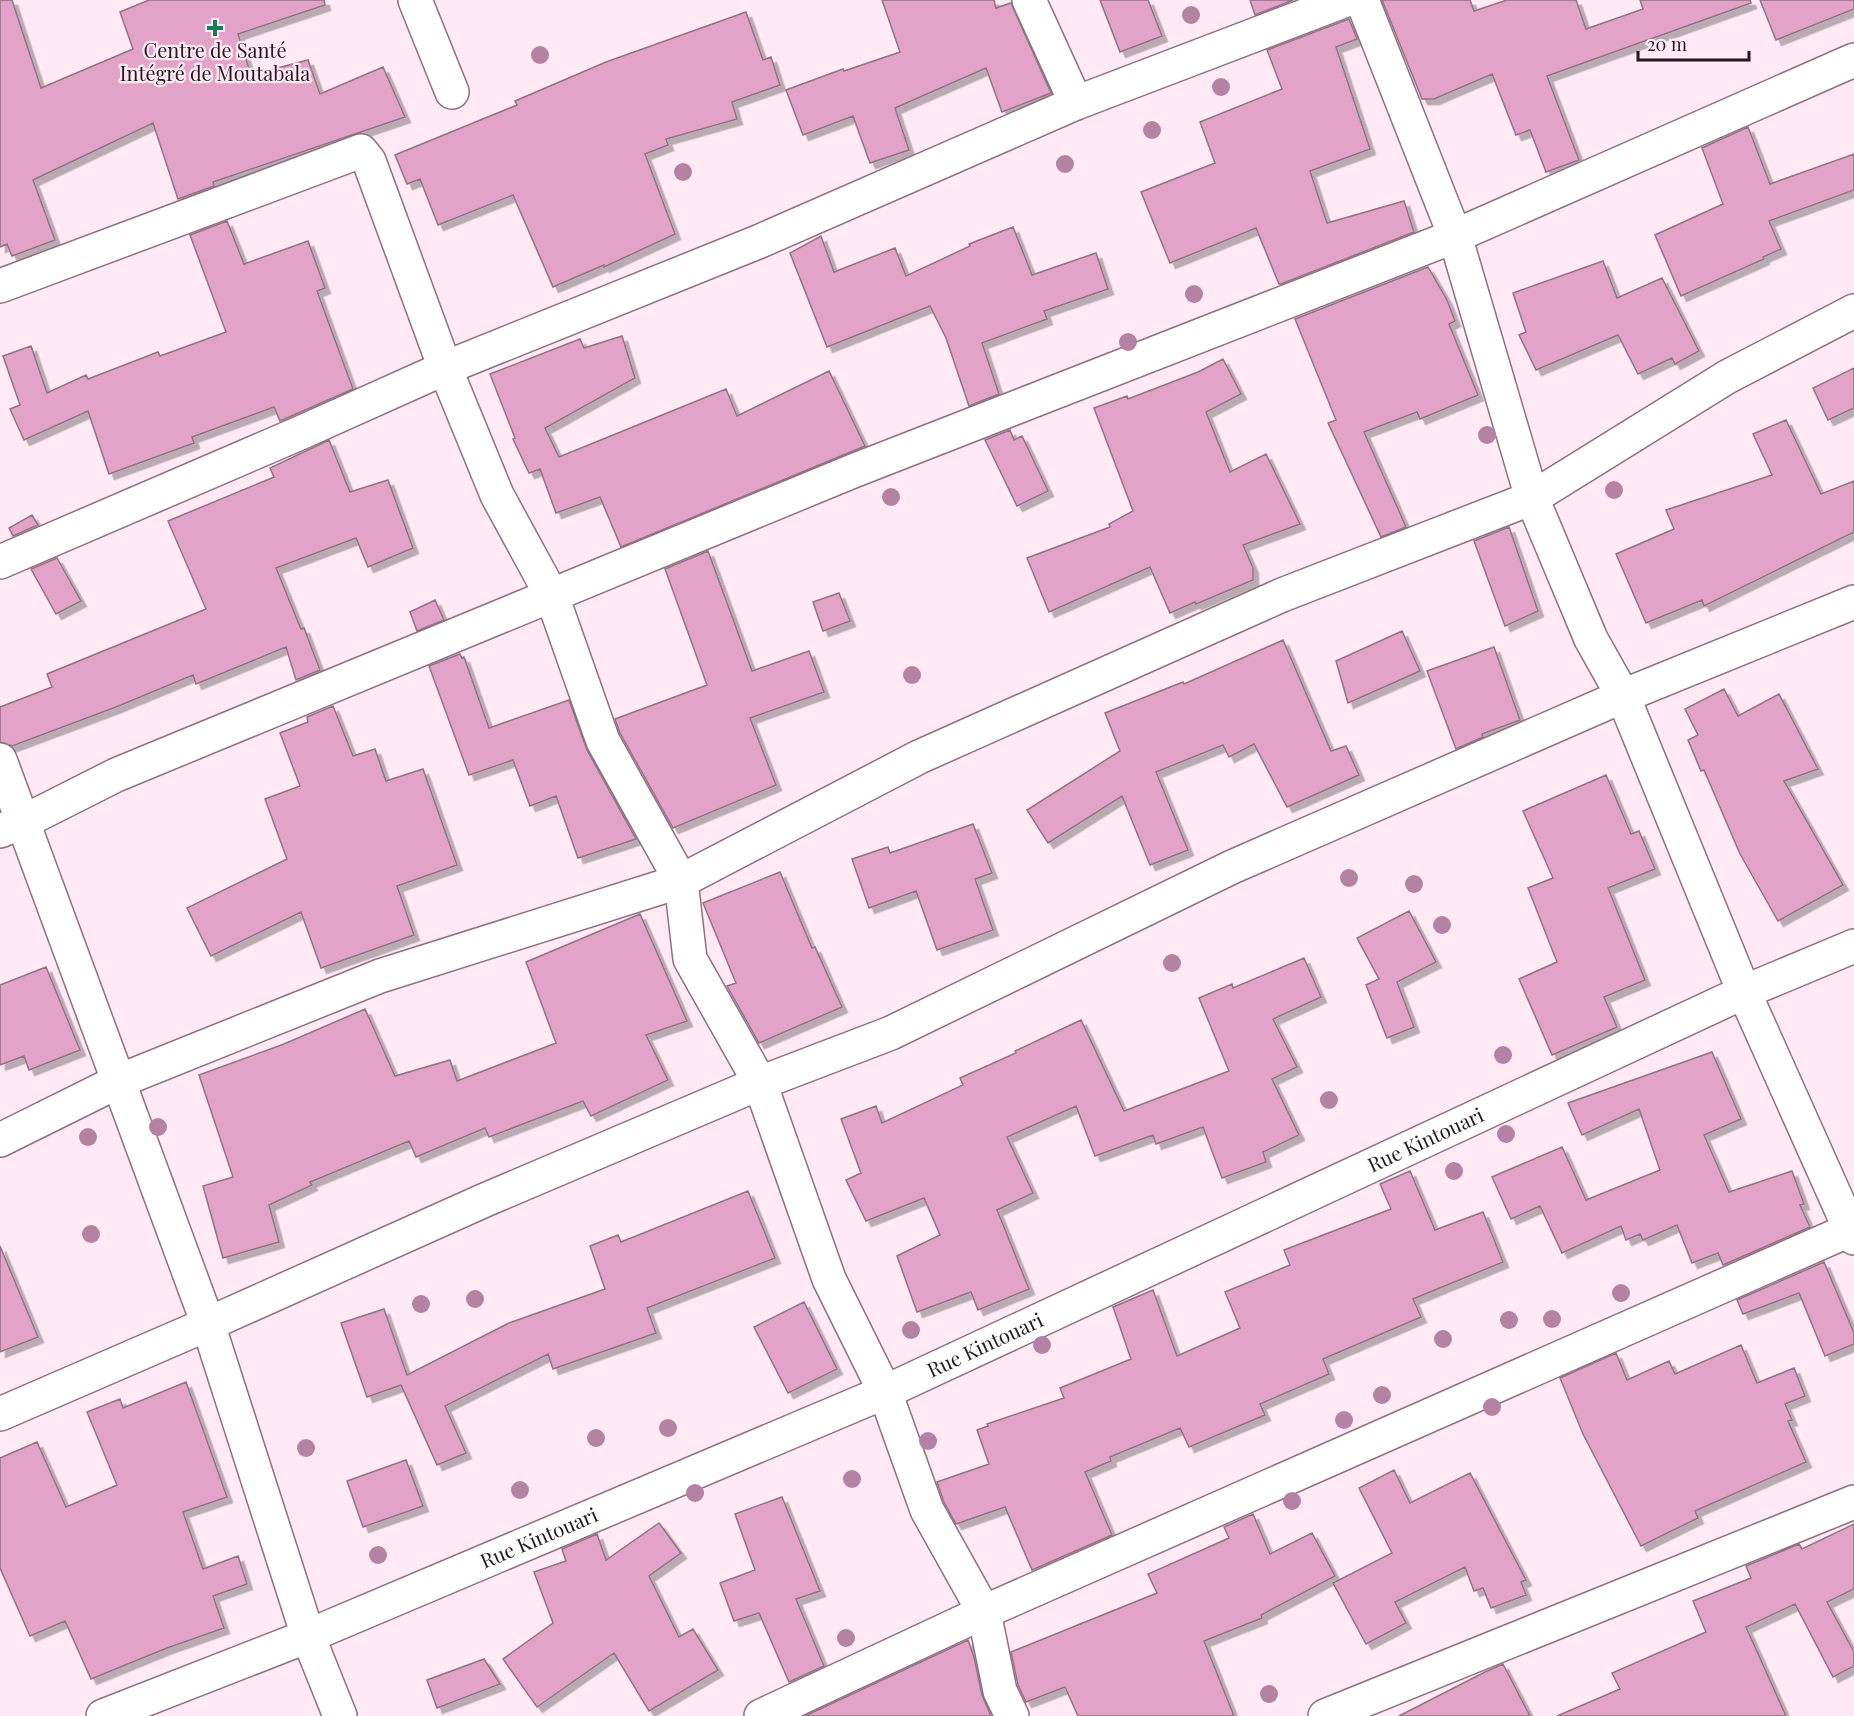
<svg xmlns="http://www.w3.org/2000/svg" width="1854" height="1716" font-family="'Playfair Display',serif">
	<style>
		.building { fill: #e3a3c8; stroke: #917384; stroke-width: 1.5; filter: url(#shadow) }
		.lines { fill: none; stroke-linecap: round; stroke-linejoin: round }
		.minor-casing { stroke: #8e7081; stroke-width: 36 }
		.minor { stroke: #fff; stroke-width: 33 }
		.tree { fill: #b482a2 }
		.poi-dot { fill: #147f5a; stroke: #fee9f4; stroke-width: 2 }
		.labels { text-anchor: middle; stroke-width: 4.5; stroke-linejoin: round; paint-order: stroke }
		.poi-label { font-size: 20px; fill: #24181f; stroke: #fee9f4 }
		.street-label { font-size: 20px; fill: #24181f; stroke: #fee9f4 }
	</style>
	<defs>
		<filter id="shadow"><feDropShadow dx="5.5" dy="5.5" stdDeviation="0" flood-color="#0004"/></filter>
	</defs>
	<rect width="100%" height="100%" fill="#fee9f4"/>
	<path class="building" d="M 0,0 L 12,0 L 41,88 L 133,49 L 120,12 L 149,0 L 324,0 L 325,5 L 238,34 L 251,75 L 308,60 L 320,94 L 383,67 L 405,117 L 213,182 L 214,186 L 178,199 L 153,123 L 33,180 L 55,240 L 12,256 L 7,244 L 0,247 Z
		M 882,0 L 994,0 L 996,8 L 1011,3 L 1051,93 L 1002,112 L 986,68 L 895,108 L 909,150 L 870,163 L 853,116 L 803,135 L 786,90 L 843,69 L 844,71 L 900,52 Z
		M 1100,0 L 1148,0 L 1162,36 L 1120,52 Z
		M 1250,0 L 1293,0 L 1255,15 Z
		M 1382,0 L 1470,0 L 1474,11 L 1507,0 L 1576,0 L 1586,29 L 1643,9 L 1640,0 L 1750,0 L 1751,3 L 1547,76 L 1579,160 L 1546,172 L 1530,130 L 1516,135 L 1492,74 L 1434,99 L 1422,99 Z
		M 1760,0 L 1854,0 L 1854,9 L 1776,40 Z
		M 746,12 L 763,60 L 771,57 L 780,85 L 732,102 L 737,119 L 666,139 L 668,145 L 645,154 L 675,234 L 604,267 L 604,265 L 553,287 L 513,195 L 438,225 L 420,179 L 407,184 L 395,155 L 517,105 L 515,101 L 606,62 Z
		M 1349,19 L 1357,39 L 1336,47 L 1370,149 L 1310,171 L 1327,223 L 1404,201 L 1414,232 L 1281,284 L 1279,284 L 1256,228 L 1170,263 L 1141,192 L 1215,163 L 1200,122 L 1282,89 L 1267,50 Z
		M 1748,127 L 1770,184 L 1854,154 L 1854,190 L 1769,221 L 1781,249 L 1763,257 L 1764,259 L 1681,296 L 1655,235 L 1723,204 L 1702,148 Z
		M 227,221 L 244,264 L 308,241 L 325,288 L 317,291 L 353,389 L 280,421 L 274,407 L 192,437 L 194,443 L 109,474 L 88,411 L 24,440 L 10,409 L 20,405 L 3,356 L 31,346 L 47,393 L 86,375 L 88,379 L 158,352 L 160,356 L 226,332 L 190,235 Z
		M 1013,227 L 1032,275 L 1096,253 L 1108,289 L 1044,311 L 1047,319 L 982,343 L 999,394 L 969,406 L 946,338 L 930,306 L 827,347 L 790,253 L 821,236 L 834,272 L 895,248 L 906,276 L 970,246 L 969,244 Z
		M 1603,261 L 1617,298 L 1662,278 L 1699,351 L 1675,364 L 1672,358 L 1638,374 L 1618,335 L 1536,370 L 1519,335 L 1526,332 L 1513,293 Z
		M 1428,267 L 1447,300 L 1455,321 L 1449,324 L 1478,395 L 1420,419 L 1417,412 L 1364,432 L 1406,527 L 1381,537 L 1328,423 L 1336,420 L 1295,319 Z
		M 622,336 L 635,378 L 545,428 L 559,457 L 726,389 L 737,416 L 829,371 L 865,446 L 621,547 L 600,497 L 556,513 L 540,469 L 529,473 L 513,439 L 515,438 L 490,374 L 580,339 L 584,348 Z
		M 1223,359 L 1241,394 L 1206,412 L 1230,472 L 1266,454 L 1300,524 L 1243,545 L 1253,568 L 1253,580 L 1196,604 L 1195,602 L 1170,613 L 1150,567 L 1049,612 L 1027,558 L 1110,527 L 1109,524 L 1133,511 L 1094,408 L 1127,396 L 1128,399 L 1198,372 Z
		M 1854,368 L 1854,408 L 1828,420 L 1813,388 Z
		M 1786,420 L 1821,494 L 1854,481 L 1854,532 L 1704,606 L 1702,600 L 1646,623 L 1616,554 L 1674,529 L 1666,510 L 1772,475 L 1753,434 Z
		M 1010,430 L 1014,440 L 1022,436 L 1048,491 L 1017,506 L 985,440 Z
		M 329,440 L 350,492 L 388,480 L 413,548 L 368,567 L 356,538 L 276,568 L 301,629 L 304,628 L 320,670 L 296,680 L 286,647 L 196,684 L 193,675 L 116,707 L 12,746 L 0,742 L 0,707 L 52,687 L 47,674 L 206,609 L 168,521 L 274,477 L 270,468 Z
		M 32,515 L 38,525 L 13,536 L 9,528 Z
		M 1509,527 L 1538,611 L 1505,626 L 1474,541 Z
		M 708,551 L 752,671 L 809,651 L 824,692 L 750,718 L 776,785 L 673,828 L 620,733 L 615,719 L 707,685 L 665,569 Z
		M 57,558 L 81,601 L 56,614 L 31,569 Z
		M 839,593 L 850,621 L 823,631 L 813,602 Z
		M 435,600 L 444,620 L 417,631 L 410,612 Z
		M 1402,631 L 1420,671 L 1348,703 L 1336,661 Z
		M 1283,640 L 1331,751 L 1346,746 L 1359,775 L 1287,807 L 1254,744 L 1229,757 L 1223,745 L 1156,772 L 1188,850 L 1150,865 L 1122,796 L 1048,843 L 1027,810 L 1120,751 L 1105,713 L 1183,682 L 1184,684 Z
		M 1494,647 L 1520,720 L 1482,734 L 1483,737 L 1456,749 L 1427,671 Z
		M 460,654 L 462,658 L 464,657 L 489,728 L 569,700 L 587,750 L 636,839 L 578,858 L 556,796 L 530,806 L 513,760 L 469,775 L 429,666 Z
		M 1724,689 L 1738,716 L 1779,694 L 1818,769 L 1784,781 L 1843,885 L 1778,921 L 1740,854 L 1704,770 L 1701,771 L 1688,740 L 1698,735 L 1685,709 Z
		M 333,706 L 353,756 L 375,749 L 386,781 L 423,769 L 457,865 L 397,886 L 414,935 L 321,968 L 301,912 L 211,956 L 187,908 L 287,859 L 265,799 L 300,786 L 280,733 L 308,722 L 307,717 Z
		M 1606,775 L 1631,834 L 1639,831 L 1655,869 L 1608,888 L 1645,980 L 1604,997 L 1617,1027 L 1552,1055 L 1519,979 L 1557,962 L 1528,888 L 1553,878 L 1523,811 Z
		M 973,824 L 992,873 L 975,879 L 993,930 L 937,950 L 916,891 L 869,908 L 852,859 L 888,847 L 890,853 Z
		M 780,872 L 812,948 L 815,947 L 842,1007 L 759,1043 L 727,986 L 736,983 L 703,903 Z
		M 1409,911 L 1436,962 L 1397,982 L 1414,1027 L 1387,1038 L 1366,985 L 1379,979 L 1357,938 Z
		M 640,914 L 687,1021 L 646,1035 L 668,1080 L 591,1116 L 583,1101 L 489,1137 L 485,1128 L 416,1157 L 409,1141 L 310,1182 L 312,1185 L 269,1205 L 279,1242 L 223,1258 L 203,1186 L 233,1177 L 199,1075 L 284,1044 L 365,1009 L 395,1076 L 450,1060 L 457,1081 L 556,1043 L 526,962 Z
		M 1304,958 L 1321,997 L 1273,1019 L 1297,1067 L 1272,1079 L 1299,1135 L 1263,1152 L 1266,1162 L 1222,1178 L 1203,1127 L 1156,1144 L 1153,1135 L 1095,1156 L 1076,1106 L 1007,1137 L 1033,1193 L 997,1210 L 1029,1289 L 978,1310 L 971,1292 L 917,1312 L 897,1256 L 940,1235 L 924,1198 L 866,1221 L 846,1180 L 861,1173 L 841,1119 L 876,1106 L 882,1123 L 963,1085 L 960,1078 L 1016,1053 L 1015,1051 L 1081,1020 L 1124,1111 L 1229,1071 L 1199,998 L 1232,984 L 1233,988 Z
		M 46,967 L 80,1050 L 29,1070 L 24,1056 L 0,1065 L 0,985 Z
		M 1712,1052 L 1741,1119 L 1704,1135 L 1729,1192 L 1792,1171 L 1804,1204 L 1800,1205 L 1810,1227 L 1723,1265 L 1718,1253 L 1692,1263 L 1677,1225 L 1643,1240 L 1640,1234 L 1626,1240 L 1621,1226 L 1562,1253 L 1540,1206 L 1511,1219 L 1492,1177 L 1562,1147 L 1586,1200 L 1660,1170 L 1639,1109 L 1582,1135 L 1568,1103 Z
		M 1410,1171 L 1435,1230 L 1483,1212 L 1503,1262 L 1413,1299 L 1421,1317 L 1323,1359 L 1329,1374 L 1260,1404 L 1265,1415 L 1189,1447 L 1180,1428 L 1110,1457 L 1111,1461 L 1085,1472 L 1112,1535 L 1032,1570 L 1005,1507 L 956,1524 L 944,1502 L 937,1482 L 989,1464 L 977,1430 L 988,1426 L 987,1424 L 1064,1398 L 1060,1388 L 1131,1359 L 1113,1307 L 1153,1290 L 1177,1356 L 1240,1328 L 1225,1292 L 1290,1265 L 1284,1250 L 1391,1209 L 1380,1184 Z
		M 748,1191 L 775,1258 L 647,1308 L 656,1333 L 553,1369 L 548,1354 L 445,1406 L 466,1453 L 437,1465 L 401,1385 L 367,1397 L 341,1323 L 384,1309 L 407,1375 L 509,1323 L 605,1289 L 590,1246 L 618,1235 L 621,1242 Z
		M 0,1246 L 38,1337 L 0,1352 Z
		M 1824,1262 L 1854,1333 L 1854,1344 L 1825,1356 L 1799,1293 L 1743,1314 L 1737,1300 Z
		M 804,1302 L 837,1369 L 788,1393 L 754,1327 Z
		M 1741,1345 L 1757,1383 L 1794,1368 L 1805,1396 L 1785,1404 L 1792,1420 L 1788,1421 L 1806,1462 L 1695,1511 L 1698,1518 L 1641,1546 L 1583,1434 L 1560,1378 L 1616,1353 L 1627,1380 L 1669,1361 L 1675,1374 Z
		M 186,1382 L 227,1497 L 183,1512 L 203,1569 L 238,1556 L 247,1584 L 213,1596 L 224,1628 L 167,1648 L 91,1679 L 65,1621 L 30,1636 L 0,1568 L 0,1458 L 37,1442 L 66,1507 L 117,1485 L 87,1412 L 120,1399 L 123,1408 Z
		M 406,1460 L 423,1506 L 363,1527 L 347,1481 Z
		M 1394,1470 L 1410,1503 L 1470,1473 L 1526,1580 L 1521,1582 L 1526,1595 L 1491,1608 L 1483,1588 L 1474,1591 L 1465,1567 L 1395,1602 L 1406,1623 L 1366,1644 L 1333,1583 L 1392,1553 L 1359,1488 Z
		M 782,1497 L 820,1591 L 796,1599 L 824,1666 L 789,1682 L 759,1613 L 734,1621 L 720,1583 L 755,1570 L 735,1514 Z
		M 1253,1514 L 1270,1554 L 1312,1533 L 1335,1576 L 1261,1615 L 1262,1618 L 1204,1641 L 1234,1716 L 1078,1716 L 1065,1687 L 1026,1702 L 1018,1685 L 1011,1652 L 1157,1593 L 1148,1574 L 1229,1538 L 1224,1527 Z
		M 659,1523 L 681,1553 L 649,1576 L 679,1637 L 693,1629 L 718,1670 L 649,1711 L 614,1653 L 537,1707 L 503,1659 L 553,1623 L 534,1572 L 566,1561 L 562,1549 L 597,1534 L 606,1560 Z
		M 1854,1524 L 1854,1589 L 1827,1602 L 1854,1652 L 1854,1666 L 1833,1677 L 1795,1604 L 1746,1627 L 1786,1716 L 1557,1716 L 1620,1689 L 1612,1673 L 1706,1632 L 1693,1601 L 1751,1578 L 1746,1566 L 1799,1544 L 1802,1549 Z
		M 968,1640 L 974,1657 L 982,1695 L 991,1716 L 805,1716 Z
		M 484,1659 L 500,1684 L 437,1708 L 427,1680 Z
		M 1503,1664 L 1530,1716 L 1399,1716 L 1485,1672 Z"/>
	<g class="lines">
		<g class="minor-casing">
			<g id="minor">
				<path d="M 415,0 L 452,92"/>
				<path d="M 1029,0 L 1076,103"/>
				<path d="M 1362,0 L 1455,236 L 1532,498 L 1591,639 L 1623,696 L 1744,992 L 1854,1238"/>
				<path d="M 0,286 L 361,151 L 369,161 L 445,368 L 497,495 L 552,596 L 603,741 L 681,881 L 690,959 L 760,1083 L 829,1279 L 885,1392 L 927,1510 L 984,1612 L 1000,1691 L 1012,1716"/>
				<path d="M 0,562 L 300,433 L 445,368 L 758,242 L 1076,103 L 1346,0"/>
				<path d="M 0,760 L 208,1324 L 308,1636 L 340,1716"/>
				<path d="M 0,831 L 23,822 L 116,775 L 853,471 L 1455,236 L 1854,60"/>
				<path d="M 0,1140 L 119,1081 L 380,976 L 681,881 L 919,757 L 1282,595 L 1532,498 L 1727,377 L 1854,311"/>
				<path d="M 0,1414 L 208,1324 L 485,1200 L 760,1083 L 891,1033 L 1232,867 L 1623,696 L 1854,602"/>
				<path id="s1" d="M 103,1716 L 308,1636 L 885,1392 L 1744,992 L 1854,946"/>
				<path d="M 761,1716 L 984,1612 L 1854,1228"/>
				<path d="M 1325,1716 L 1854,1502"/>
			</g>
		</g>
		<use href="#minor" class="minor"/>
	</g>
	<g class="tree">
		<circle cx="1191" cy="15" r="9"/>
		<circle cx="540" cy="55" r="9"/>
		<circle cx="1221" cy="87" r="9"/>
		<circle cx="1152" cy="130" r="9"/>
		<circle cx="1065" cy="164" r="9"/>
		<circle cx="683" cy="172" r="9"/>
		<circle cx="1194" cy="294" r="9"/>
		<circle cx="1128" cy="342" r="9"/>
		<circle cx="1487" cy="435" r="9"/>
		<circle cx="1614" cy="490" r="9"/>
		<circle cx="891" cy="497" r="9"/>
		<circle cx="912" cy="675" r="9"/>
		<circle cx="1349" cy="878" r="9"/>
		<circle cx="1414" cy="884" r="9"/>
		<circle cx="1442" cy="925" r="9"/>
		<circle cx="1172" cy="963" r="9"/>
		<circle cx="1503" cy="1055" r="9"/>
		<circle cx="1329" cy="1100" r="9"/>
		<circle cx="158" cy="1127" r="9"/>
		<circle cx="1506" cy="1134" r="9"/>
		<circle cx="88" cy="1137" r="9"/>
		<circle cx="1454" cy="1171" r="9"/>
		<circle cx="91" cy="1234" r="9"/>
		<circle cx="1621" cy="1293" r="9"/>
		<circle cx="475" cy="1299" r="9"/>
		<circle cx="421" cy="1304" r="9"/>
		<circle cx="1552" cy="1319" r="9"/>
		<circle cx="1509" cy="1320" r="9"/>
		<circle cx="911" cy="1330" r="9"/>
		<circle cx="1443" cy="1339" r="9"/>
		<circle cx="1042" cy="1345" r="9"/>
		<circle cx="1382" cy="1395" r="9"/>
		<circle cx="1492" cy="1407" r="9"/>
		<circle cx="1344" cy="1420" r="9"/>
		<circle cx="668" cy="1428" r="9"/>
		<circle cx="596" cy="1438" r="9"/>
		<circle cx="928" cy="1441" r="9"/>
		<circle cx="306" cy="1448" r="9"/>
		<circle cx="852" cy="1479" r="9"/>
		<circle cx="520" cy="1490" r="9"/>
		<circle cx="695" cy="1493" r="9"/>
		<circle cx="1292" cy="1501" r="9"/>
		<circle cx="378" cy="1555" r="9"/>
		<circle cx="846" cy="1638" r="9"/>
		<circle cx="1269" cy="1694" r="9"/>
	</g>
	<path class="poi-dot" d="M212 19h6v6h6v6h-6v6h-6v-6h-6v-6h6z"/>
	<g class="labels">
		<g class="poi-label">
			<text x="215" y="58">Centre de Santé<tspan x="215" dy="23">Intégré de Moutabala</tspan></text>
		</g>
		<g class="street-label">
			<text dy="7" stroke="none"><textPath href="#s1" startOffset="1443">Rue Kintouari</textPath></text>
			<text dy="7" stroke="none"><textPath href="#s1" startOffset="957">Rue Kintouari</textPath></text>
			<text dy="7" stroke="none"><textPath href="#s1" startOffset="471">Rue Kintouari</textPath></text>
		</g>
	</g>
	<path d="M1638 51v9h111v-9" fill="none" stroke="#24181f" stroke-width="3"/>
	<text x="1647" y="51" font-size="18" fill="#24181f" stroke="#fee9f4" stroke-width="4.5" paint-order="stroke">20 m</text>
</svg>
